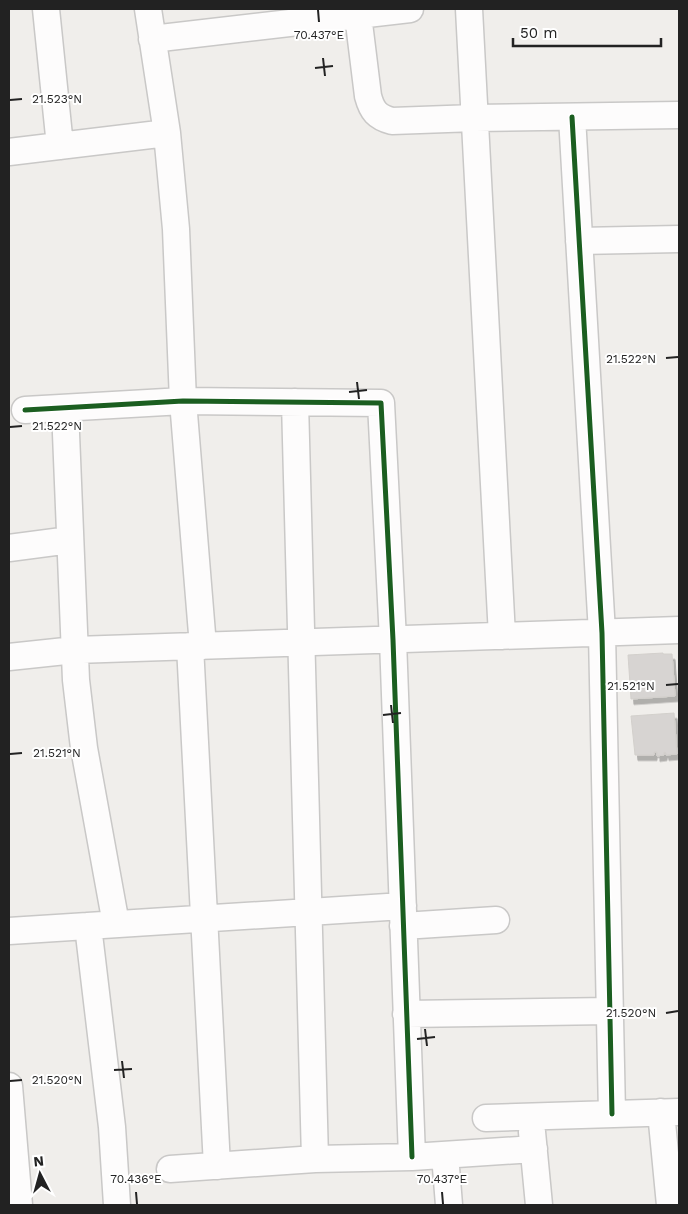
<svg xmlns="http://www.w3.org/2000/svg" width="688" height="1214" font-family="'Work Sans',sans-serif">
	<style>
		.building { fill: #d7d4d2; stroke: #d3d0cc; filter: url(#shadow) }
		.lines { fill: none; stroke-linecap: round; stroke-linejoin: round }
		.minor-casing { stroke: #c9c8c7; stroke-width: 29 }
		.minor { stroke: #fdfcfc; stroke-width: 26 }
		.cycleway-casing { stroke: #fff; stroke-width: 8 }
		.cycleway { stroke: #1b5e20; stroke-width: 5 }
		.ticks { fill: none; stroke: #222; stroke-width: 2 }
		.ticks-label { font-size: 12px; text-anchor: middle; fill: #222; stroke: #fff; stroke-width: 4; stroke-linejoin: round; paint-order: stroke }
	</style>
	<defs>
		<filter id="shadow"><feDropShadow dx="3" dy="5.5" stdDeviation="0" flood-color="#0004"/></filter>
	</defs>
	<rect width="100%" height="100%" fill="#f0eeeb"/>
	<path class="building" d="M 663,653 L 663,654 L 672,654 L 675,696 L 631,699 L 628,655 Z
		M 674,713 L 677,754 L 666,755 L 666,753 L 664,752 L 664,755 L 657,756 L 657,752 L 654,752 L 654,755 L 635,755 L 631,716 Z"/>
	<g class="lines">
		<g class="minor-casing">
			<path id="minor" d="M 46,9 L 60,146
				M 148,9 L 167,133 L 176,229 L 183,401 L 203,646
				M 469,9 L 502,636
				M 358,15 L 368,96 C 372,111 377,117 392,121 L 475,118 L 679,115
				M 152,39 L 410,9
				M 572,117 L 602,633 L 612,1114
				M 9,152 L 167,133
				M 579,241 L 679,239
				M 295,402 L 315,1159
				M 65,409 L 76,680 L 84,748 L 116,924
				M 25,410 L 183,401 L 381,403 L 393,640 L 412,1157
				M 9,548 L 70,540
				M 190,646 L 217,1166
				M 9,657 L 75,650 L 679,630
				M 88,926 L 112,1127 L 117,1205
				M 403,926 L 496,920
				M 9,931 L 403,906
				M 406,1014 L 609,1011
				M 9,1086 L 19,1205
				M 661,1112 L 670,1205
				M 486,1118 L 679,1112
				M 532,1132 L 539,1205
				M 445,1155 L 449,1205
				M 170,1169 L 315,1159 L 412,1157 L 534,1149"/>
		</g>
		<use href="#minor" class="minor"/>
		<g class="cycleway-casing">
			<path id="cycleway" d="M 572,117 L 602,633 L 612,1114
				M 25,410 L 183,401 L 381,403 L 393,640 L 412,1157"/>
		</g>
		<use href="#cycleway" class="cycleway"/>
	</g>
	<path class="ticks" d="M 318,10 L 319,22M 323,58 L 325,76M 315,68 L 333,66M 10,100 L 22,99M 666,358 L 678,357M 357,382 L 359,399M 349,392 L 367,390M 10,427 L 22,426M 666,685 L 678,684M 391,705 L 393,723M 383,715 L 401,713M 10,754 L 22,753M 666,1013 L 678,1011M 425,1029 L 427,1046M 417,1039 L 435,1037M 122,1061 L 124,1078M 114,1070 L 132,1069M 10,1081 L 22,1080M 136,1192 L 137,1204M 442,1192 L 443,1204"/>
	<g class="ticks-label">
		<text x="319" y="39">70.437°E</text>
		<text x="57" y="103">21.523°N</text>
		<text x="631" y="363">21.522°N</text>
		<text x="57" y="430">21.522°N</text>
		<text x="631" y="690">21.521°N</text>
		<text x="57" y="757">21.521°N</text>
		<text x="631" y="1017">21.520°N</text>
		<text x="57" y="1084">21.520°N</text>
		<text x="136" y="1183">70.436°E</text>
		<text x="442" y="1183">70.437°E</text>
	</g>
	<rect width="688" height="1214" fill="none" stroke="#222222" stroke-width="20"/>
	<g transform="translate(40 1174) rotate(354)" stroke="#ffffff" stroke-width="4" paint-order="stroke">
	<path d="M0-4L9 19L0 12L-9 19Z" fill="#222222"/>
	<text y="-8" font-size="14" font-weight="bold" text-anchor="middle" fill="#222222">N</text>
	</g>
	<path d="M513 38v8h148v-8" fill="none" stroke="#222222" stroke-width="2.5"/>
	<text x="520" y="38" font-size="15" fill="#222222" stroke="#ffffff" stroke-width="4" paint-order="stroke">50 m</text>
</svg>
